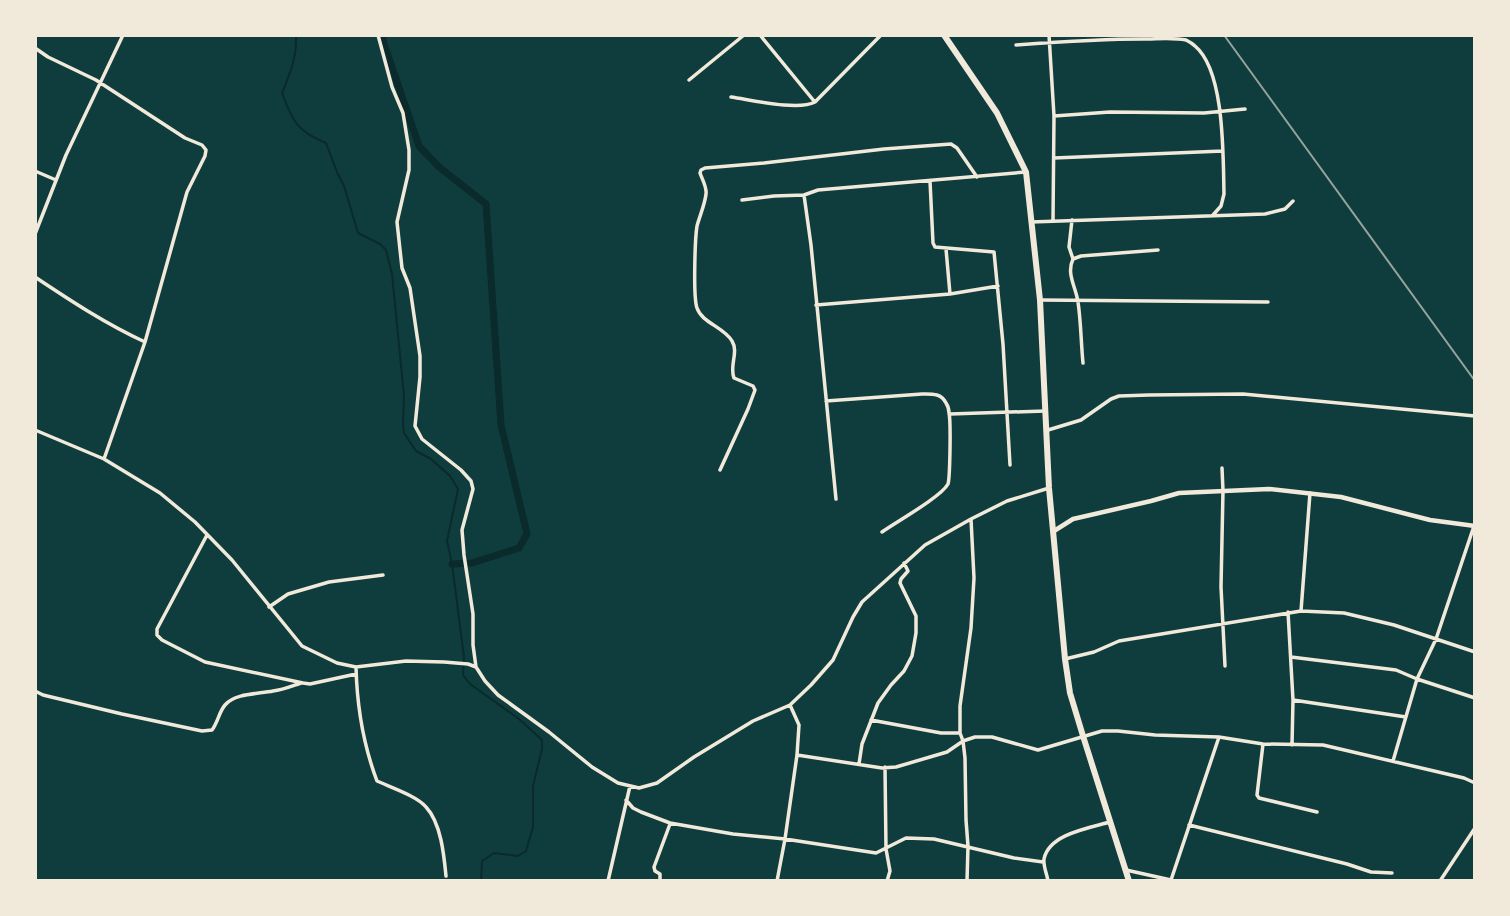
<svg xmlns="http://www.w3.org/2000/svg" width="1510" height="916" font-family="'Varela Round',sans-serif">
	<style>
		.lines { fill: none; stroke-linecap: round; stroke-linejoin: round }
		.stream { stroke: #0a2a2b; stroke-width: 2 }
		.canal { stroke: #0a2a2b; stroke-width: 7 }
		.minor { stroke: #f1e9da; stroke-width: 3.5 }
		.tertiary { stroke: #f1e9da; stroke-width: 4.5 }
		.trunk { stroke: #f1e9da; stroke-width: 6 }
		.rail { stroke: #97a49c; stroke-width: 2 }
	</style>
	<rect width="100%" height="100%" fill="#0f3d3e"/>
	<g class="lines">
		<path class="stream" d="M 296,35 C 297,57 290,74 282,93 C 293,122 297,131 326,143 L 337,172 L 344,186 L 358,233 L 380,244 L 386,250 L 392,274 L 404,396 L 403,424 L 404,433 L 416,451 L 431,459 L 450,476 L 458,489 L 447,541 L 452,564 L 464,657 L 463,675 L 470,684 L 519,719 L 542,740 L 542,749 L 533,786 L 533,827 L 526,851 L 518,856 L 494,853 L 482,861 L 481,881"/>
		<path class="canal" d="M 383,35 L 383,41 L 419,146 L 439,167 L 486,204 L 501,425 L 527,534 L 519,548 L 472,563 L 452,564"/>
		<path class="minor" d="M 378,35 L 392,87 L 403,113 L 409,150 L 409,170 L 397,222 L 402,268 L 410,288 L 420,356 L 420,377 L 415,426 L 422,439 L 461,470 L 471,481 L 473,489 L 462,530 L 464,555 L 473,614 L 473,645 L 476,667 L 485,681 L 498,695 L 549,732 L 592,767 L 618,783 L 639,788 L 657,783 L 694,757 L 753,721 L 790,705 L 811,685 L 833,660 L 853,617 L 862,602 L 925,545 L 971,519 L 1007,501 L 1049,488
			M 760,35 L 814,101
			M 1049,35 L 1054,116 L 1053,221
			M 1016,45 C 1058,42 1101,39 1143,39 C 1157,39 1173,37 1186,40 C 1188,41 1193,44 1195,46 C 1225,71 1223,156 1224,194 L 1221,206 L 1213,215
			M 35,48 L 48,57 L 96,80 L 185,138 L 202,145 L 206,150 L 205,156 L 187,192 L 145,342 L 104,459
			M 689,80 L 744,35
			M 731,97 C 752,100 798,111 815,102 L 881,35
			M 1054,116 L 1110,112 L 1204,113 L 1245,109
			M 1054,158 L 1223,151
			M 35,171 L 56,180
			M 930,181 L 933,243 L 935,247 L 994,252 L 1003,344 L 1010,465
			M 804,195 L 811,245 L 836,499
			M 742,200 L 774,196 L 804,195 L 818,190 L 1026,172
			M 1072,220 L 1069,247 L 1073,259
			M 1031,222 L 1265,214 L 1285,209 L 1293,201
			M 35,234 L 66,155 L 123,35
			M 946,249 L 950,294
			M 35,277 C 71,301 106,324 145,342
			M 1040,300 L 1268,302
			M 816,305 L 950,294 L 998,286
			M 1083,363 C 1081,343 1081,322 1078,302 C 1076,287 1066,274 1073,259 L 1081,256 L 1158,250
			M 826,401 L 922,394 C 932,394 941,393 946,403 C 948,406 949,409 949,413 C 951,421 950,478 948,484 C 941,497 896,522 882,532
			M 950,414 L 1045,411
			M 35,430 L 104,459 L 160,493 L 195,522 L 232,560 L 302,646 L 337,663 L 356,667 L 406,661 L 444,662 L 468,664 L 476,667
			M 1048,430 L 1081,420 L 1111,399 L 1119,396 L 1149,395 L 1243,394 L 1475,416
			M 1222,468 L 1223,491 L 1221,587 L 1225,666
			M 720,470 L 748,409 L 755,390 L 753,386 L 734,378 C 729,366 739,352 732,341 C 724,327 702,323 697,308 C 693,297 695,238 697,226 C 700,215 705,204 706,194 C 707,187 702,179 700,173 L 701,170 L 705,168 L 764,163 L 884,149 L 951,144 L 957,148 L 977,177
			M 207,535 L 157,629 L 157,635 L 162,640 L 205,662 L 303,683 L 310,684 L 356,674
			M 269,607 L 288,594 L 329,582 L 383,575
			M 1301,611 L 1310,493
			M 1288,612 L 1293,700 L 1292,745
			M 1291,657 L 1396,670 L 1417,679 L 1475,698
			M 1065,659 L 1094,652 L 1119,641 L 1301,611 L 1344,613 L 1394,625 L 1475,652
			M 356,667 C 357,707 363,744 377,781 C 390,787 417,796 426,807 C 441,823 444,855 446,876
			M 35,691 L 43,695 L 122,714 L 202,731 L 212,730 C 218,722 219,712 225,705 C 235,693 259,694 273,691 C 283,690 292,686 301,683
			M 1293,700 L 1406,717
			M 871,720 L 941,733 L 960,733
			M 1263,744 L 1257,795 L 1259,798 L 1317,812
			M 797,755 L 882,768 L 896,767 L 947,752 L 963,741 L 975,737 L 992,737 L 1038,750 L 1102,731 L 1118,731 L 1155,735 L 1219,737 L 1263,744 L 1323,745 L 1464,778 L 1475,783
			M 1393,761 L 1417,679 L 1436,639 L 1475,523
			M 859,764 L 862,744 L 878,703 L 891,685 L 904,671 L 912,656 L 916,633 L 916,616 L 900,583 L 901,579 L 908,571 L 904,563
			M 885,767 L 886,849 L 890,871 L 887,881
			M 626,800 L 633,808 L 641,812 L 670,823 L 733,834 L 785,839 L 876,853 L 906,838 L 934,839 L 1014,858 L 1043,862
			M 1189,825 L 1347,864 L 1371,872 L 1392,873
			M 1126,870 L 1171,880
			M 1171,880 L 1219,737
			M 608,881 L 630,786
			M 660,881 L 660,874 L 655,871 L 654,867 L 670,824
			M 777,881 L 785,839 L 797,755 L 799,725 L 790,705
			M 967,881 L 968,846 L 966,820 L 965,758 L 963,741 L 960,733 L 960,706 L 971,628 L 974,578 L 971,519
			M 1048,881 C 1047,874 1043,866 1044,859 C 1049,834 1089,828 1110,822
			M 1440,881 L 1475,828"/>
		<path class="tertiary" d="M 1054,531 L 1073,519 L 1151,501 L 1179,493 L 1269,489 L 1341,497 L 1430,520 L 1475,526"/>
		<path class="trunk" d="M 944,35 L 997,113 L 1026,172 L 1040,300 L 1049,488 L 1065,659 L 1070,693 L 1083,736 L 1129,881"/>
		<path class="rail" d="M 1224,35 L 1475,381"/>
	</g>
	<rect width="1510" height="916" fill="none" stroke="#f1e9da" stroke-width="74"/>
</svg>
